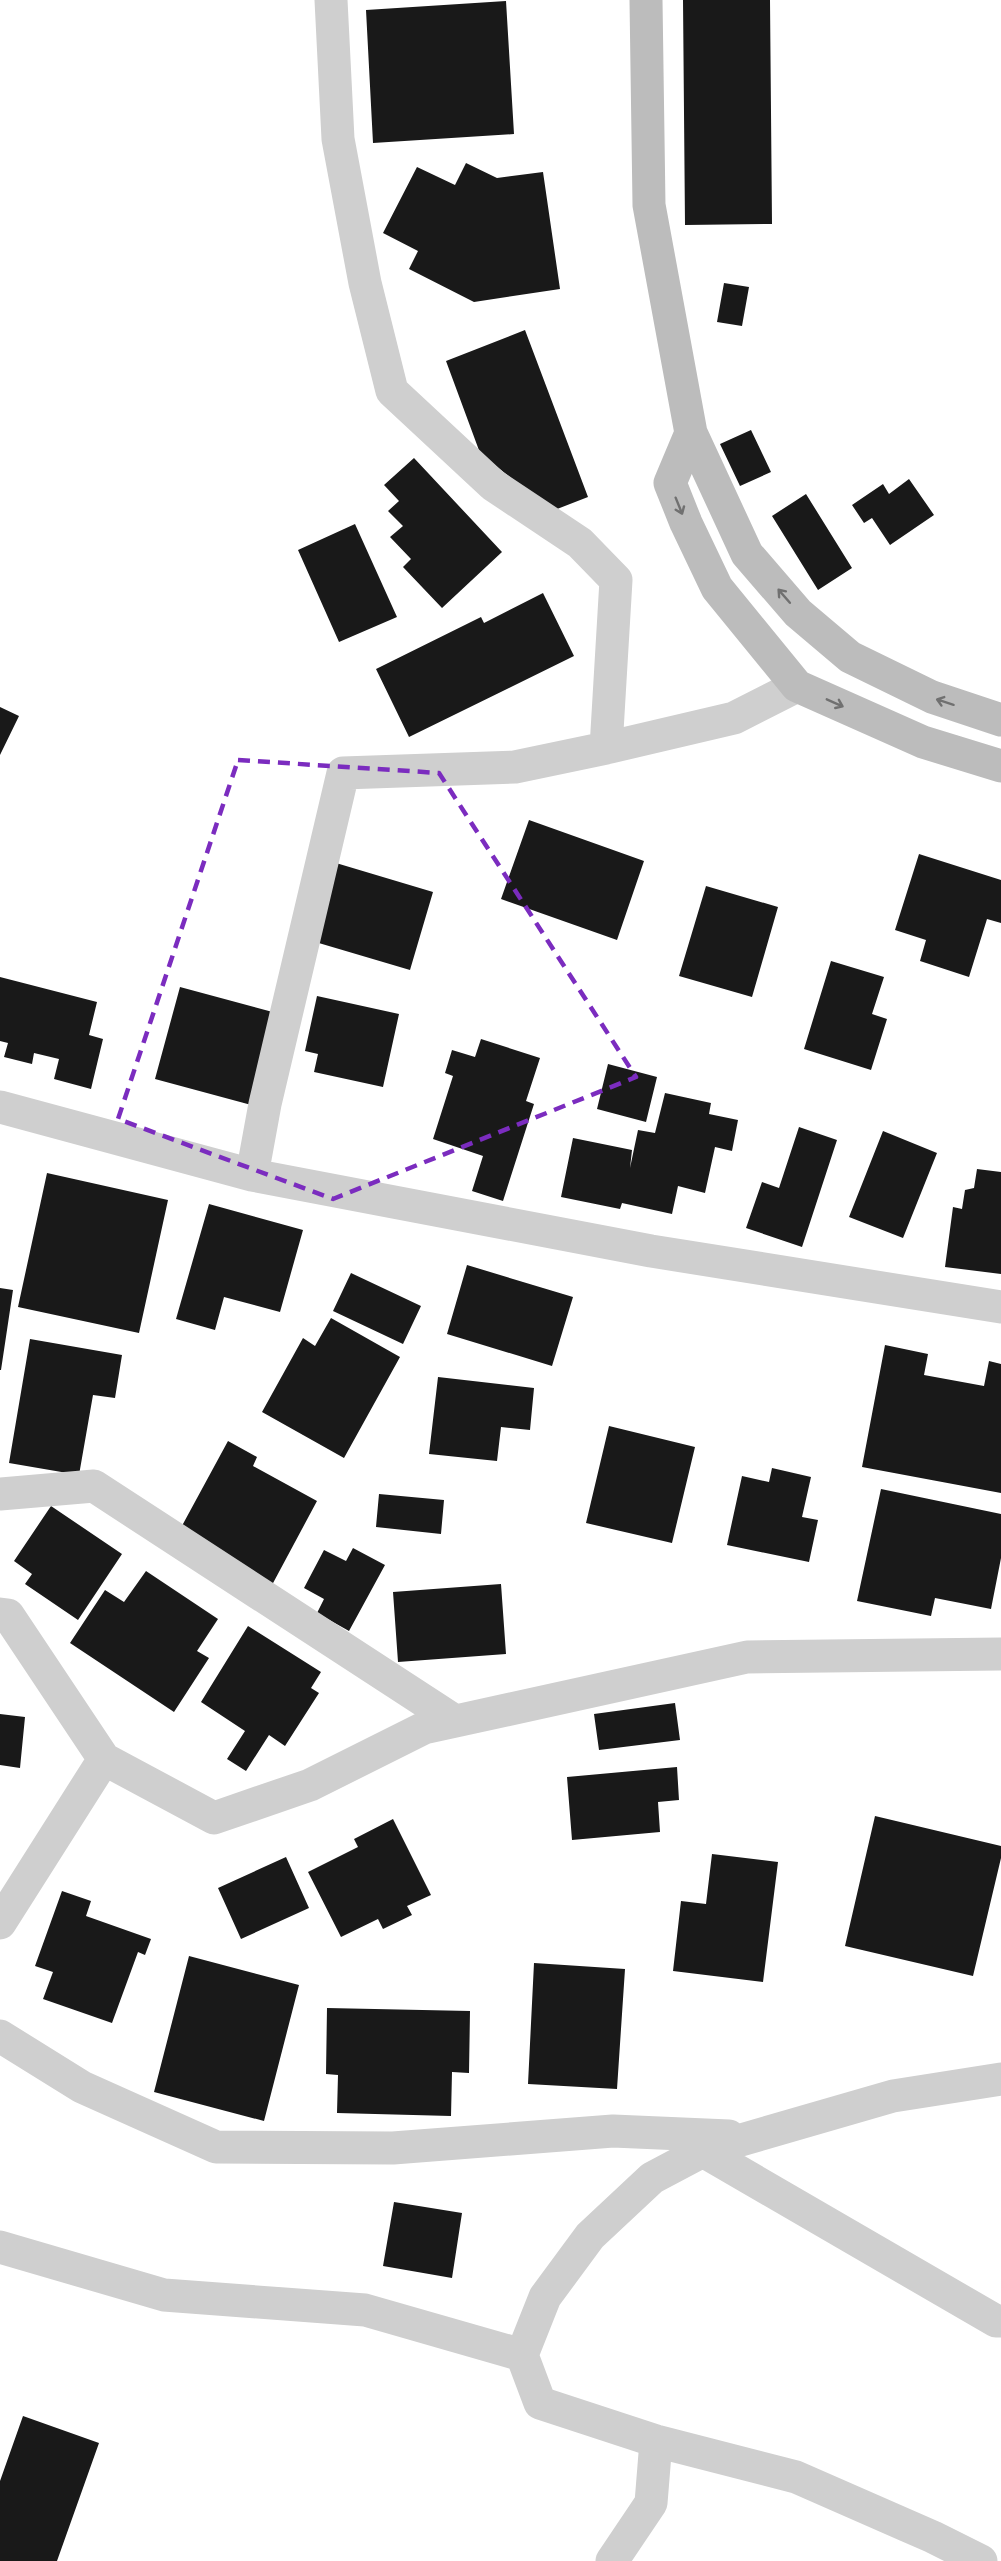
<svg xmlns="http://www.w3.org/2000/svg" width="1001" height="2561" font-family="Rubik,sans-serif">
	<style>
		.building { fill: #191919 }
		.lines { fill: none; stroke-linecap: round; stroke-linejoin: round }
		.street { stroke: #cfcfcf; stroke-width: 33 }
		.secondary { stroke: #bcbcbc; stroke-width: 33 }
		.oneway { stroke: #707070 }
		.marked { fill: none; stroke: #7b2cbf; stroke-width: 4.5; stroke-dasharray: 12 8; stroke-linejoin: round }
	</style>
	<rect width="100%" height="100%" fill="#fff"/>
	<path class="building" d="M 683,0 L 770,0 L 772,224 L 685,225 Z
		M 506,1 L 514,134 L 373,143 L 366,10 Z
		M 466,163 L 497,178 L 543,172 L 560,289 L 474,302 L 409,269 L 418,251 L 383,233 L 417,167 L 455,185 Z
		M 724,283 L 749,287 L 742,326 L 717,322 Z
		M 525,330 L 588,497 L 552,511 L 480,453 L 446,361 Z
		M 751,430 L 771,472 L 740,486 L 720,444 Z
		M 414,458 L 502,552 L 442,608 L 403,567 L 411,559 L 390,537 L 403,526 L 388,511 L 399,501 L 384,485 Z
		M 909,479 L 934,515 L 890,545 L 872,518 L 864,523 L 852,505 L 883,484 L 889,494 Z
		M 806,494 L 852,568 L 818,590 L 772,516 Z
		M 355,524 L 397,617 L 339,642 L 298,550 Z
		M 543,593 L 574,656 L 409,737 L 376,669 L 481,617 L 484,623 Z
		M 0,707 L 19,716 L 0,755 Z
		M 529,820 L 644,861 L 617,940 L 501,899 Z
		M 919,854 L 1001,880 L 1001,923 L 987,919 L 969,977 L 920,961 L 926,940 L 895,930 Z
		M 336,863 L 433,892 L 410,970 L 312,941 Z
		M 706,886 L 778,907 L 752,997 L 679,976 Z
		M 831,961 L 884,977 L 872,1014 L 887,1019 L 871,1070 L 804,1049 Z
		M 0,977 L 97,1002 L 89,1035 L 103,1039 L 91,1089 L 54,1079 L 59,1059 L 34,1053 L 32,1064 L 4,1057 L 8,1043 L 0,1041 Z
		M 180,987 L 280,1014 L 255,1106 L 155,1079 Z
		M 317,996 L 399,1014 L 383,1087 L 314,1072 L 318,1054 L 305,1051 Z
		M 481,1039 L 540,1058 L 526,1101 L 534,1104 L 503,1201 L 472,1191 L 483,1156 L 433,1139 L 453,1076 L 445,1073 L 452,1050 L 475,1057 Z
		M 608,1064 L 657,1077 L 646,1122 L 597,1109 Z
		M 665,1093 L 711,1103 L 709,1114 L 738,1120 L 732,1151 L 715,1147 L 705,1193 L 678,1186 L 672,1214 L 622,1203 L 620,1209 L 561,1197 L 573,1138 L 632,1150 L 630,1168 L 638,1130 L 655,1133 Z
		M 799,1127 L 837,1140 L 802,1247 L 746,1228 L 762,1182 L 779,1188 Z
		M 883,1131 L 937,1153 L 903,1238 L 849,1217 Z
		M 977,1169 L 1001,1172 L 1001,1274 L 945,1267 L 953,1207 L 962,1209 L 965,1190 L 974,1188 Z
		M 47,1173 L 168,1200 L 139,1333 L 18,1307 Z
		M 209,1204 L 303,1230 L 280,1312 L 224,1297 L 215,1330 L 176,1319 Z
		M 467,1265 L 573,1297 L 552,1366 L 447,1334 Z
		M 351,1273 L 421,1306 L 403,1344 L 333,1311 Z
		M 0,1288 L 13,1290 L 1,1370 L 0,1370 Z
		M 331,1318 L 400,1357 L 344,1458 L 262,1412 L 303,1338 L 315,1346 Z
		M 30,1339 L 122,1355 L 115,1398 L 93,1395 L 79,1475 L 9,1463 Z
		M 885,1345 L 928,1354 L 924,1375 L 984,1386 L 989,1361 L 1001,1364 L 1001,1493 L 862,1467 Z
		M 438,1377 L 534,1388 L 530,1430 L 501,1427 L 497,1461 L 429,1454 Z
		M 609,1426 L 695,1447 L 672,1543 L 586,1523 Z
		M 228,1441 L 257,1457 L 253,1466 L 317,1501 L 272,1585 L 177,1535 Z
		M 772,1468 L 811,1477 L 802,1517 L 818,1520 L 809,1562 L 727,1545 L 742,1476 L 769,1482 Z
		M 881,1489 L 1001,1514 L 1001,1558 L 991,1609 L 935,1598 L 931,1616 L 857,1601 Z
		M 379,1494 L 444,1500 L 441,1534 L 376,1527 Z
		M 51,1506 L 122,1554 L 78,1620 L 25,1584 L 32,1574 L 14,1561 Z
		M 353,1548 L 385,1565 L 349,1631 L 317,1613 L 324,1599 L 304,1588 L 324,1550 L 346,1561 Z
		M 146,1571 L 218,1619 L 197,1651 L 209,1658 L 174,1712 L 70,1643 L 105,1590 L 124,1602 Z
		M 501,1584 L 506,1654 L 398,1662 L 393,1592 Z
		M 248,1626 L 321,1672 L 311,1688 L 319,1693 L 285,1746 L 269,1735 L 246,1771 L 227,1759 L 245,1731 L 201,1702 Z
		M 675,1703 L 680,1740 L 599,1750 L 594,1714 Z
		M 0,1714 L 25,1717 L 20,1768 L 0,1765 Z
		M 677,1767 L 679,1800 L 658,1802 L 660,1832 L 572,1840 L 567,1777 Z
		M 875,1816 L 1001,1846 L 1001,1858 L 973,1976 L 845,1946 Z
		M 393,1819 L 431,1895 L 407,1906 L 412,1915 L 383,1929 L 378,1919 L 341,1937 L 308,1872 L 358,1847 L 354,1839 Z
		M 712,1854 L 778,1862 L 763,1982 L 673,1971 L 681,1901 L 706,1904 Z
		M 286,1857 L 309,1908 L 241,1939 L 218,1888 Z
		M 62,1891 L 91,1901 L 86,1916 L 151,1939 L 145,1955 L 138,1952 L 112,2023 L 43,1999 L 53,1972 L 35,1966 Z
		M 189,1956 L 299,1985 L 264,2121 L 154,2092 Z
		M 534,1963 L 625,1969 L 617,2089 L 528,2084 Z
		M 327,2008 L 470,2011 L 469,2073 L 452,2072 L 451,2116 L 337,2113 L 338,2075 L 326,2074 Z
		M 394,2202 L 462,2213 L 452,2278 L 383,2266 Z
		M 23,2416 L 99,2443 L 57,2561 L 0,2561 L 0,2481 Z"/>
	<g class="lines">
		<path class="street" d="M 606,748 L 734,718 L 797,686
			M 0,1107 L 252,1175 L 651,1251 L 1001,1307
			M 252,1175 L 265,1104 L 343,773 L 515,767 L 606,748 L 616,580 L 580,543 L 493,485 L 392,391 L 365,283 L 338,139 L 331,0
			M 0,1494 L 94,1486 L 455,1721
			M 0,1614 L 8,1615 L 104,1759
			M 0,1923 L 104,1759 L 214,1818 L 310,1785 L 424,1728 L 747,1657 L 1001,1654
			M 0,2036 L 82,2087 L 216,2147 L 393,2148 L 613,2131 L 729,2136
			M 703,2151 L 996,2321 L 1001,2321
			M 0,2247 L 164,2295 L 365,2310 L 522,2355
			M 612,2561 L 651,2503 L 656,2441
			M 981,2561 L 933,2537 L 796,2477 L 656,2441 L 540,2403 L 522,2355 L 545,2297 L 590,2236 L 652,2178 L 703,2151 L 893,2096 L 1001,2079"/>
		<path class="secondary" d="M 646,0 L 649,205 L 691,433 L 747,554 L 798,613 L 850,657 L 932,697 L 1001,720
			M 691,433 L 670,483 L 686,523 L 717,588 L 797,686 L 923,742 L 1001,766"/>
	</g>
	<defs><path id="oneway-shaft" d="M-6 0H5M1.5-3L5.5 0L1.5 3" fill="none" stroke-width="1.6" stroke-linecap="round" stroke-linejoin="round" transform="scale(1.5)"/></defs>
	<g class="oneway">
		<use href="#oneway-shaft" transform="translate(679 506) rotate(68)"/>
		<use href="#oneway-shaft" transform="translate(784 596) rotate(-131)"/>
		<use href="#oneway-shaft" transform="translate(945 702) rotate(-162)"/>
		<use href="#oneway-shaft" transform="translate(835 703) rotate(24)"/>
	</g>
	<path class="marked" d="M 238,760 L 439,773 L 636,1077 L 333,1199 L 118,1119 Z"/>
</svg>
